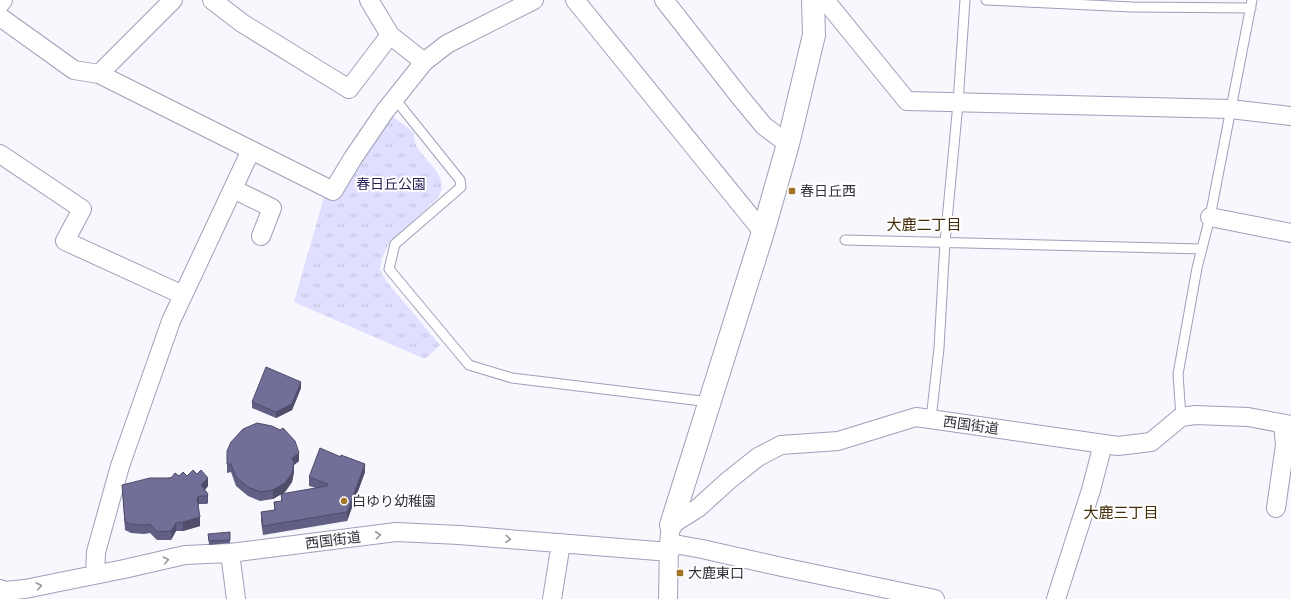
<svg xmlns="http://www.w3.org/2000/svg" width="1291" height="599" font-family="'Noto Sans','Noto Sans JP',sans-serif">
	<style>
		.grass { fill: url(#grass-tufts) }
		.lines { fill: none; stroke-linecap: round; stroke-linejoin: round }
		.lane-casing { stroke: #a09fb9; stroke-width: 11 }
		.street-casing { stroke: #a09fb9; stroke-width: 20 }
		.secondary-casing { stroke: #a09fb9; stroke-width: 24 }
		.lane { stroke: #fff; stroke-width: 9 }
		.street { stroke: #fff; stroke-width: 18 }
		.secondary { stroke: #fff; stroke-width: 22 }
		.wall { fill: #615f83 }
		.shaded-wall { fill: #4f4d6a }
		.building { fill: #716e98; stroke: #4f4d6a }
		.oneway { stroke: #98989d }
		.poi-dot { fill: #a27527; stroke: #fff; stroke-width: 1.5 }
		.labels { text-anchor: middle; stroke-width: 4; stroke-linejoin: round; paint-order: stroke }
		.park-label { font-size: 14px; fill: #2b2158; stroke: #fff }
		.poi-label { font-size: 14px; fill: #31303b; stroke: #fff; text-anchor: start }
		.street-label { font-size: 14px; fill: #31303b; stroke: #fff }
		.neighbourhood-label { font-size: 15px; fill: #422d07; stroke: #fff }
	</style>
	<defs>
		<pattern id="grass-tufts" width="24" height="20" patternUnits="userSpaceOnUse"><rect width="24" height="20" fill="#e0dfff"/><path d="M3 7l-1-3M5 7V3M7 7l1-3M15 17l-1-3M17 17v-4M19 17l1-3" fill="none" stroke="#c1c0db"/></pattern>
	</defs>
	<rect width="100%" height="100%" fill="#f7f7fd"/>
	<path class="grass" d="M 389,113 C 397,121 406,125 414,133 C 411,155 444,166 442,189 C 441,192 439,195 438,198 L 389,243 L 382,258 L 380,269 L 386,281 L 440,345 L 425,359 L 294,302 L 325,194 Z"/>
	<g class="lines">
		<g class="lane-casing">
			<path id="lane" d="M 986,0 L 1132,7 L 1251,8
				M 395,99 L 460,180 L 461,187 L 395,244 L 389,269 L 469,365 L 512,378 L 710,402
				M 845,240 L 1202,249
				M 1181,417 L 1178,374 L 1197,268 L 1210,217 L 1252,0
				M 931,419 L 939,348 L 945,242 L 958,103 L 965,0"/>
		</g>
		<g class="street-casing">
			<path id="street" d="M 212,0 L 242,23 L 349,89 L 390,35
				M 369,0 L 390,35 L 424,62
				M 575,0 L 763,232
				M 664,0 L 740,97 L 764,126 L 788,144
				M 825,0 L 907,101 L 1230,109 L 1291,116
				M 0,4 L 3,0
				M 0,17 L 74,70 L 99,74 L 333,191 L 353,158 L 385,111 L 424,62 L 447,44 L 534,0
				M 99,74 L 173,0
				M 0,154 L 82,209 L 65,241 L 183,295
				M 233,189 L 272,208 L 261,236
				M 1210,217 L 1291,233
				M 1276,508 L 1285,445 L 1283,424
				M 669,543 L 702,549 L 782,567 L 935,599
				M 230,553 L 236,599
				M 95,575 L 96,552 L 120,466 L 171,321 L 251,150
				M 0,589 L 4,591 L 25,589 L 124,569 L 185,555 L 230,553 L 396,532 L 459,535 L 670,552
				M 552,599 L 561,543
				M 668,599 L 669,543 L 671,525 L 698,508 L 729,480 L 758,457 L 781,445 L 838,441 L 916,417 L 1118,446 L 1151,442 L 1181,417 L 1195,415 L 1248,417 L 1291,425
				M 1056,599 L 1091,490 L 1103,444"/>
		</g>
		<g class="secondary-casing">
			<path id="secondary" d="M 671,525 L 763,232 L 788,144 L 814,35 L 813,0"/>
		</g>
		<use href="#lane" class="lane"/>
		<use href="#street" class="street"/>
		<use href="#secondary" class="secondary"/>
	</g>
	<path class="wall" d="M 301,388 L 292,410 L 276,418 L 252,408 L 252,402 Z
		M 227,451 L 299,461 L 294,465 L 294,472 L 292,482 L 285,492 L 273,499 L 260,501 L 248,496 L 236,486 L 231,472 L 227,473 Z
		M 365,472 L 347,521 L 263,535 L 261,521 L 261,512 L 274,510 L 274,502 L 281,501 L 281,494 L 316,488 L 309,486 L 309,477 Z
		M 179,476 L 187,476 L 208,486 L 205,490 L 208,494 L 208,502 L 207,504 L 199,504 L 198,506 L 200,526 L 183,531 L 176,531 L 171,540 L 157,540 L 150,533 L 144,534 L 131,533 L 125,530 L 122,485 Z
		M 208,534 L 230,540 L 230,543 L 209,545 Z"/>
	<path class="shaded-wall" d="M 301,382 L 301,388 L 292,410 L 276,418 L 276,412 Z
		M 299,453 L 299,461 L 294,465 L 294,472 L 292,482 L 285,492 L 273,499 L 273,490 L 292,458 Z
		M 365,464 L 365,472 L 347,521 L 347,512 Z
		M 208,478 L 208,486 L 201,494 L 201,485 Z
		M 208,494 L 208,502 L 207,504 L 207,496 Z
		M 199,496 L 199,504 L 197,507 L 197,498 Z
		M 200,517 L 200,526 L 183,531 L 183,522 Z
		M 176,523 L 176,531 L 171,540 L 171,531 Z"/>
	<path class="building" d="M 266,367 L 301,382 L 292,404 L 276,412 L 252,402 Z
		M 257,423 L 272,426 L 280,430 L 283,428 L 295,441 L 299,453 L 292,458 L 294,463 L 292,473 L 285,483 L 273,490 L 260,492 L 248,487 L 236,477 L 231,464 L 227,464 L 227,451 L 231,442 L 243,429 Z
		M 320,448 L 341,457 L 341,455 L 365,464 L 347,512 L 263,526 L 261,512 L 275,510 L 274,502 L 282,501 L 281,494 L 327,486 L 328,484 L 309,477 Z
		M 193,470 L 197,474 L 201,470 L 208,478 L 201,485 L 208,494 L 207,496 L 199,496 L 197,498 L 200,517 L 183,522 L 176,523 L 171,531 L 157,532 L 150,524 L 144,525 L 131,524 L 125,522 L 122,485 L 150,478 L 171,478 L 175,473 L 179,476 L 183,472 L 187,476 Z
		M 230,532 L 230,540 L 209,541 L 208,534 Z"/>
	<defs><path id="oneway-chevron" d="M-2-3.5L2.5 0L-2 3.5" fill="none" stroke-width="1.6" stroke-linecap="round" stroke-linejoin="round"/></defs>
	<g class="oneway">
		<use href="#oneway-chevron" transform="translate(378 535) rotate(-7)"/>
		<use href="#oneway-chevron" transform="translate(508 539) rotate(5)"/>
		<use href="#oneway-chevron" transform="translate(166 560) rotate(-13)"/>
		<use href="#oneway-chevron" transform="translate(39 586) rotate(-11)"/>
	</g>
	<g class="poi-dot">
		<rect x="788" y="187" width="8" height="8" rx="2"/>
		<circle cx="344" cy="501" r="4"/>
		<rect x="676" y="569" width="8" height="8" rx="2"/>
	</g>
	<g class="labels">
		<g class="park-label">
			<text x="391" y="189">春日丘公園</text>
		</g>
		<g class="poi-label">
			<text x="800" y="196">春日丘西</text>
			<text x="352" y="506">白ゆり幼稚園</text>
			<text x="688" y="578">大鹿東口</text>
		</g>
		<g class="street-label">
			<text transform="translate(971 425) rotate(8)" y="5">西国街道</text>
			<text transform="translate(333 540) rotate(-7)" y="5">西国街道</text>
		</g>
		<g class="neighbourhood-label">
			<text x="924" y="230">大鹿二丁目</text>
			<text x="1121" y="518">大鹿三丁目</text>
		</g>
	</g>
</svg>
